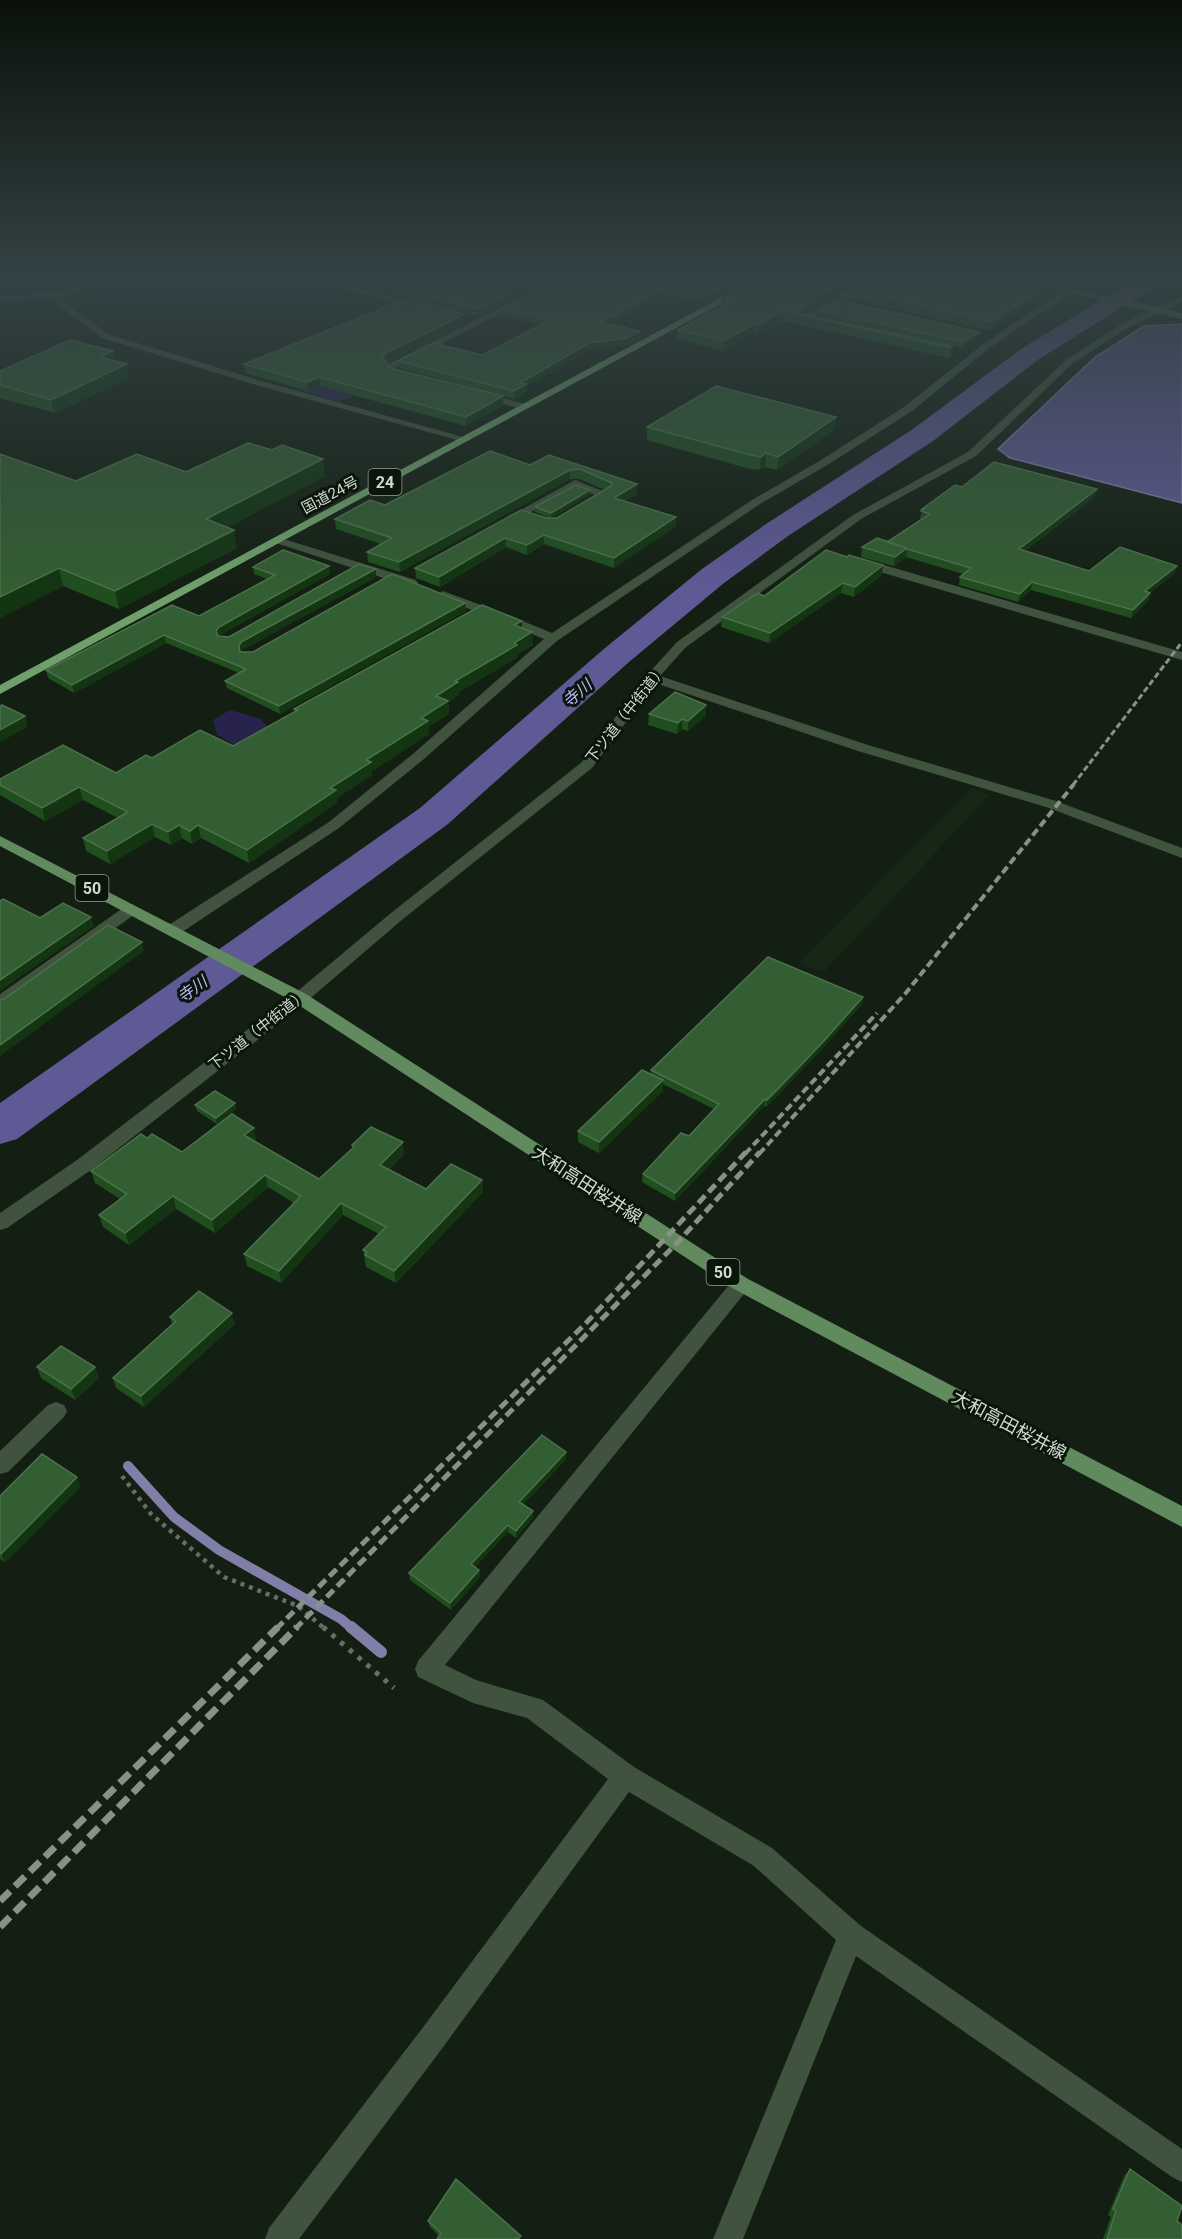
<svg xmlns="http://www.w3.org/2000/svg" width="1182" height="2239" font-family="Roboto,'Noto Sans JP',sans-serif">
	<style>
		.built { fill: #162715 }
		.green { fill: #28234c }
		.water { fill: #5f5995; stroke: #817fa7; stroke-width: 1.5 }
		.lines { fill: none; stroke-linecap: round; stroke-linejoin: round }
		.stream-far1 { stroke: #817fa7; stroke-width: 10 }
		.stream { stroke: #817fa7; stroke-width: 12 }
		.river { fill: #5f5995; fill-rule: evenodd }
		.path-far1 { stroke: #656f64; stroke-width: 4.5; stroke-dasharray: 4 5; stroke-linecap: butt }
		.path { stroke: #656f64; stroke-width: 5; stroke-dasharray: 4.5 7; stroke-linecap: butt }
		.street { fill: #3f533e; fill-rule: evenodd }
		.secondary { fill: #537250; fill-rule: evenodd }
		.primary { fill: #618b5e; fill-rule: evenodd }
		.highway { fill: #6fa06b; fill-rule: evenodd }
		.rail-far3 { stroke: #889187; stroke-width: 3; stroke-dasharray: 6 3; stroke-linecap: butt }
		.rail-far2 { stroke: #889187; stroke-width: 4; stroke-dasharray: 8 4; stroke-linecap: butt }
		.rail-far1 { stroke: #889187; stroke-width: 5; stroke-dasharray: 10 5; stroke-linecap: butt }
		.rail { stroke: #889187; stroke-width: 7; stroke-dasharray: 14 7; stroke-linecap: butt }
		.wall { fill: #204e1f }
		.shaded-wall { fill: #133512 }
		.building { fill: #335d32; stroke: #4c714b; stroke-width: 1.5 }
		.labels { text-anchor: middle; stroke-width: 6; stroke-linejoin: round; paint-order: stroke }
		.far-street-label { font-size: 15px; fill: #d1d9d0; stroke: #0a1609 }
		.shield { fill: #0a1609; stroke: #959e94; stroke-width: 1.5 }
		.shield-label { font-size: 16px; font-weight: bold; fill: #d1d9d0 }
		.far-water-label { font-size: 16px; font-style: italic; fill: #bcb8ff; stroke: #0a1609 }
		.street-label { font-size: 18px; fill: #d1d9d0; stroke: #0a1609 }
	</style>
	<rect width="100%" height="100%" fill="#131f12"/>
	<path class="built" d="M 972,788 L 989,795 L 824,972 L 799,963 Z"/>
	<path class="green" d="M 338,370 L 387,380 L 340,402 L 295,389 Z
		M 230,710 L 261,719 L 270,730 L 238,748 L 217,734 L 213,720 Z"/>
	<path class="water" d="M 1182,324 L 1182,503 L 1010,458 L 998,449 L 1095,357 L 1144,326 Z"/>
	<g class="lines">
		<path class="stream-far1" d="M 128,1466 L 174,1517 L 219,1550 L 341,1619 L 353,1629"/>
		<path class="stream" d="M 351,1627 L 381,1652"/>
		<path class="river" d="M 1147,275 L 1176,275 L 1173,280 L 1125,305 L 1039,359 L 933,441 L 788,536 L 724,583 L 629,662 L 448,824 L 17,1139 L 0,1144 L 0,1103 L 420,808 L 605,648 L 702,569 L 766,524 L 913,429 L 1021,349 L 1109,295 Z"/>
		<path class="path-far1" d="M 122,1476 L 151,1514 L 224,1577 L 298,1606 L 325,1629"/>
		<path class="path" d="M 323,1627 L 394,1688"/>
		<path class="street" d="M 93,275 L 104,275 L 62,301 L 108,334 L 262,381 L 470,439 L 461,441 L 256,385 L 102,338 L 54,303 L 55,298 L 0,302 L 0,296 L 60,292 Z
			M 366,275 L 378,275 L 353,287 L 427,307 L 423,310 L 340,288 Z
			M 871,275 L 882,275 L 802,325 L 794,323 Z
			M 1093,275 L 1105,275 L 1071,293 L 988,349 L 912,411 L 829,464 L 760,504 L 557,641 L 424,759 L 339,828 L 179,934 L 167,934 L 165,930 L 167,926 L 329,822 L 414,753 L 544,639 L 495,619 L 493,616 L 495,613 L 503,613 L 552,633 L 752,500 L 821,460 L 904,407 L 982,345 L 1065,289 Z
			M 1182,296 L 1182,302 L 1129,327 L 1072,364 L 976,456 L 861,519 L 685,648 L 660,676 L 868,745 L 1056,801 L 1182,848 L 1182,858 L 1046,807 L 858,751 L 655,683 L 592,768 L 403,919 L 306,1002 L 91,1170 L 7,1228 L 0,1230 L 0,1213 L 77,1160 L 294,994 L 391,913 L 582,762 L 647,675 L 677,642 L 853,515 L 968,452 L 1066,360 L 1123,323 Z
			M 519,298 L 526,300 L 396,367 L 398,371 L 416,376 L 416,380 L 389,373 L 388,364 Z
			M 480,392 L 529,405 L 530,407 L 525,410 L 476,397 L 475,395 Z
			M 575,480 L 610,494 L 586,508 L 580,505 L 595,495 L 576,487 L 509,524 L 501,524 L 499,522 Z
			M 277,537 L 416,580 L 418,583 L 416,586 L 408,586 L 273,542 L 271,540 Z
			M 860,558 L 1182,652 L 1182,660 L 856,565 L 854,562 Z
			M 443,591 L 486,607 L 488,610 L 471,621 L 463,621 L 461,618 L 472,610 L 439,598 L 437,595 Z
			M 132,904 L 140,909 L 138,912 L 6,1006 L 0,1007 L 0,994 L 126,906 Z
			M 741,1276 L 748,1279 L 751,1284 L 748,1289 L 445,1665 L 476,1680 L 543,1700 L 634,1767 L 772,1848 L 861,1926 L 1182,2149 L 1182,2182 L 1172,2177 L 856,1956 L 743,2239 L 713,2239 L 836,1940 L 754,1866 L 629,1792 L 441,2050 L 299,2239 L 265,2239 L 269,2228 L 421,2030 L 608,1779 L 527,1718 L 473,1703 L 418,1677 L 415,1669 L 418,1661 L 734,1279 Z
			M 56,1402 L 64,1405 L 67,1411 L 64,1417 L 8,1472 L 0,1474 L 0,1451 L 48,1405 Z"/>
		<path class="secondary" d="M 994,275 L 1011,275 L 1182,313 L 1182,319 Z"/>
		<path class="primary" d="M 0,836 L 306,994 L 748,1279 L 1182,1506 L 1182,1527 L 734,1289 L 294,1002 L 0,846 Z"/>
		<path class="highway" d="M 763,275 L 774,275 L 0,694 L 0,685 Z"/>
		<path class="rail-far3" d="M 1073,785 L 1182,642"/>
		<path class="rail-far2" d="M 745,1154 L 877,1013
			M 759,1154 L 905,994 L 1074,784"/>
		<path class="rail-far1" d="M 276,1629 L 586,1323 L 746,1152
			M 295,1629 L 677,1243 L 760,1152"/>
		<path class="rail" d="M 0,1901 L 278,1627
			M 0,1927 L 297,1627"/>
	</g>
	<path class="wall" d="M 323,275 L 360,275 L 341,285 L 323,281 Z
		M 471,275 L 558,275 L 530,290 Z
		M 607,275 L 747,275 L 747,281 L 706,303 L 667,294 L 610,324 L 640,338 L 627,346 L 589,350 L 526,387 L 527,392 L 514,399 L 503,396 L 503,405 L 466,426 L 320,386 L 308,391 L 245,373 L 244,364 L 466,323 L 386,363 L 390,368 L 502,396 L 399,368 L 398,361 L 482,355 L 541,325 L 501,315 L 501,308 Z
		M 776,275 L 866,275 L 804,314 L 953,346 L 951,356 L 949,358 L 783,321 L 756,334 L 753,333 L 723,351 L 677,339 L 678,330 L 721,306 L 722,297 Z
		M 873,275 L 1086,275 L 1084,277 L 1076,277 L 1063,284 L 1054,282 L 1053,291 L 989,331 L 850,298 L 851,289 Z
		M 359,279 L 516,290 L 517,297 L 479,316 L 360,286 Z
		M 821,311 L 979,337 L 962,348 L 820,316 Z
		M 113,351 L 115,361 L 129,378 L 55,413 L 0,398 L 0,371 Z
		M 836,417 L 834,430 L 777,470 L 765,467 L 760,470 L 750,469 L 647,440 L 647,427 Z
		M 549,455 L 637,494 L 625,501 L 676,526 L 614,568 L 544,544 L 527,555 L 506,547 L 440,587 L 416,578 L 415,568 L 547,518 L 557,518 L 605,490 L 580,479 L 570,479 L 400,572 L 368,562 L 367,552 L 381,544 L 336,529 L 335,519 L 530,465 Z
		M 186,472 L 325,476 L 228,527 L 237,548 L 119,609 L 63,586 L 0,618 L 76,481 Z
		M 962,487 L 1095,497 L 1025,551 L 1089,571 L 1177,566 L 1175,573 L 1150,593 L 1148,601 L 1131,618 L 1031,590 L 1018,602 L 959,585 L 960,577 L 963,574 L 906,557 L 894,566 L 861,557 L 862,547 L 887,542 L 921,519 L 920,519 L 922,509 Z
		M 590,494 L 551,518 L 535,512 L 535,507 Z
		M 847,557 L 883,565 L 882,575 L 854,597 L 841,593 L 769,643 L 721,627 L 722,617 Z
		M 329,566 L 330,574 L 220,635 L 219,637 L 229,637 L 376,577 L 242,650 L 241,652 L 253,652 L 465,603 L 466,611 L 280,714 L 227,688 L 225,681 L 239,673 L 166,643 L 74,693 L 48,678 L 46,670 L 199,616 L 267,579 L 254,574 L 253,567 Z
		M 522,621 L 522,628 L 533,645 L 518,654 L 518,657 L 459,692 L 459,695 L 448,702 L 449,714 L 429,726 L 429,734 L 372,771 L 372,775 L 337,798 L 337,803 L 249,863 L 201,838 L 192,844 L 182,838 L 171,845 L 155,837 L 110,864 L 86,851 L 83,838 L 118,818 L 83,800 L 45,821 L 0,795 L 0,779 L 116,773 L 152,758 L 233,746 L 295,712 L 294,709 Z
		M 706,705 L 706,716 L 688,731 L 682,729 L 677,734 L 648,725 L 649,714 Z
		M 863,997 L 862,1004 L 821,1050 L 779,1094 L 766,1107 L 764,1106 L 675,1201 L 642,1182 L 643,1174 L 689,1136 L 714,1109 L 663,1084 L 663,1091 L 599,1153 L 578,1142 L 578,1131 L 651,1074 L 651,1070 Z
		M 235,1103 L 236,1109 L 217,1124 L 197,1111 L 195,1105 Z
		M 147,1138 L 182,1152 L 256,1140 L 254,1141 L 319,1179 L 353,1148 L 352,1145 L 404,1154 L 389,1170 L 426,1189 L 482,1180 L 483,1192 L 396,1283 L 366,1267 L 363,1250 L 379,1234 L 343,1215 L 281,1283 L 247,1266 L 244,1254 L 294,1203 L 268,1187 L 215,1233 L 176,1209 L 129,1245 L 103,1227 L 99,1215 L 120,1199 L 95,1183 L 91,1171 Z
		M 170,1317 L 235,1324 L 144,1407 L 116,1388 L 113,1378 L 172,1324 Z
		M 37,1367 L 95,1367 L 99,1378 L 75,1400 L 41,1378 Z
		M 566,1459 L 523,1505 L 533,1511 L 533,1518 L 516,1538 L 508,1532 L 475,1567 L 479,1570 L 480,1577 L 451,1610 L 410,1580 L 409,1573 Z
		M 81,1486 L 5,1562 L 0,1559 L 0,1496 Z
		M 1130,2169 L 1177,2221 L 1182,2239 L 1103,2239 L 1111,2217 L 1108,2215 L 1124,2176 Z
		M 428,2221 L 521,2239 L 439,2236 L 430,2227 Z"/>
	<path class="shaded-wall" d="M 346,275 L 360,275 L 341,285 L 341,278 Z
		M 545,275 L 558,275 L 530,290 L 530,283 Z
		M 745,275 L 747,275 L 747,281 L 706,303 L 707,296 Z
		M 853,275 L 866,275 L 802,316 L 796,314 L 797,310 Z
		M 1077,275 L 1076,277 L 1063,284 L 1065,276 Z
		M 1054,282 L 1053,291 L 989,331 L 991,322 Z
		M 667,287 L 667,294 L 601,329 L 601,322 Z
		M 516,290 L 517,297 L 479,316 L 478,309 Z
		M 784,311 L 783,321 L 756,334 L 757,325 Z
		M 465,314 L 466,323 L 387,362 L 384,367 L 383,358 L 386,353 Z
		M 754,324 L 753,333 L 723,351 L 723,341 Z
		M 640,331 L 640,338 L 627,346 L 589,350 L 526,387 L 527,392 L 514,399 L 514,391 L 520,383 L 589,343 Z
		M 980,332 L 979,337 L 962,348 L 963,342 Z
		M 953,346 L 951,356 L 949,358 L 950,348 Z
		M 113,351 L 115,365 L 100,357 Z
		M 127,364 L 129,378 L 55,413 L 51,400 Z
		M 319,377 L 320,386 L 308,391 L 307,382 Z
		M 503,396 L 503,405 L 466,426 L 466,417 Z
		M 836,417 L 834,430 L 777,470 L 778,457 Z
		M 766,453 L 765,467 L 760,470 L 761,457 Z
		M 323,459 L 325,476 L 209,537 L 206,519 Z
		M 570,470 L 570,479 L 400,572 L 399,562 Z
		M 637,484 L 637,494 L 614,508 L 614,498 Z
		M 1097,489 L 1095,497 L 1017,557 L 1019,549 Z
		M 590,490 L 590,494 L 551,518 L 551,513 Z
		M 676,517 L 676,526 L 614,568 L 614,558 Z
		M 234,530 L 237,548 L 119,609 L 115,591 Z
		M 544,535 L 544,544 L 527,555 L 527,545 Z
		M 505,538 L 506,547 L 440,587 L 439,577 Z
		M 907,548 L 906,558 L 894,566 L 895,557 Z
		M 883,565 L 882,575 L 854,597 L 855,587 Z
		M 329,566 L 330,574 L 220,635 L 217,639 L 216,631 L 219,627 Z
		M 1177,566 L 1175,573 L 1150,593 L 1148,601 L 1131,618 L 1133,610 L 1145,591 Z
		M 59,568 L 63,586 L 0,618 L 0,597 Z
		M 376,569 L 376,577 L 242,650 L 240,654 L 239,646 L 241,642 Z
		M 1032,582 L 1031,590 L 1018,602 L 1020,594 Z
		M 843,583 L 841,593 L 769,643 L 770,633 Z
		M 465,603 L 466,611 L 280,714 L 279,706 Z
		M 522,621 L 522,633 L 514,625 Z
		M 532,632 L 533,645 L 518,654 L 518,657 L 459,692 L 459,695 L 448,702 L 449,714 L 429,726 L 429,734 L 372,771 L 372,775 L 337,798 L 337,803 L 249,863 L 247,850 L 366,760 L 421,718 L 436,696 L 455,681 Z
		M 164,635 L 166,643 L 74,693 L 72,685 Z
		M 706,705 L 706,716 L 688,731 L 688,721 Z
		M 25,716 L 28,727 L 0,742 L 0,730 Z
		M 682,719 L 682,729 L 677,734 L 678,723 Z
		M 79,787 L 83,800 L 45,821 L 42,808 Z
		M 152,824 L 155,837 L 110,864 L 107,851 Z
		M 179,825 L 182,838 L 171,845 L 168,832 Z
		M 198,825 L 201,838 L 192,844 L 190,831 Z
		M 91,917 L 94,926 L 0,991 L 0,980 Z
		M 142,942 L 144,951 L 0,1056 L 0,1045 Z
		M 863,997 L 862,1004 L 821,1050 L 766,1107 L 767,1100 Z
		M 663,1080 L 663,1091 L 599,1153 L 599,1142 Z
		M 765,1099 L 764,1106 L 675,1201 L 675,1193 Z
		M 235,1103 L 236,1109 L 217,1124 L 216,1118 Z
		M 254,1128 L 256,1140 L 246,1147 L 244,1135 Z
		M 403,1142 L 404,1154 L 381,1177 L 380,1165 Z
		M 265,1175 L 268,1187 L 215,1233 L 212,1220 Z
		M 482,1180 L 483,1192 L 396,1283 L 394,1271 Z
		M 173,1196 L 176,1209 L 129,1245 L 125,1233 Z
		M 341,1203 L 343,1215 L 281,1283 L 279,1271 Z
		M 232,1313 L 235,1324 L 144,1407 L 141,1396 Z
		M 95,1367 L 99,1378 L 75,1400 L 71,1389 Z
		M 566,1452 L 566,1459 L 519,1509 L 519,1502 Z
		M 77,1477 L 81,1486 L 5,1562 L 1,1554 Z
		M 533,1511 L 533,1518 L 516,1538 L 516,1531 Z
		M 508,1525 L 508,1532 L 471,1571 L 471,1564 Z
		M 479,1570 L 480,1577 L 451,1610 L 450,1603 Z"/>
	<path class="building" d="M 330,275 L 346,275 L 341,278 Z
		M 368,275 L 462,275 L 516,290 L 478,309 L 359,279 Z
		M 499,275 L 545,275 L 530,283 Z
		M 565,275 L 745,275 L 707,296 L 667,287 L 601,322 L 640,331 L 627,338 L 589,343 L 520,383 L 526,384 L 514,391 L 398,361 L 434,343 L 482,355 L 550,320 L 501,308 Z
		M 776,275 L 853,275 L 797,310 L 798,313 L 953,346 L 950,348 L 784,311 L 757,325 L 754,324 L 723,341 L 678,330 L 733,300 L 722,297 L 762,276 L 771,278 Z
		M 873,275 L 1025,275 L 1054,282 L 991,322 L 851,289 Z
		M 406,299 L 465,314 L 386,353 L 383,358 L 390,368 L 503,396 L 466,417 L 319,377 L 307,382 L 244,364 Z
		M 839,300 L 980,332 L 963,342 L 821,311 Z
		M 70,340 L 113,351 L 100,357 L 127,364 L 51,400 L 0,385 L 0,371 Z
		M 716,386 L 836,417 L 778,457 L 766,453 L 761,457 L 751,455 L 647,427 Z
		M 248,443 L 272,450 L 282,445 L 323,459 L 206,519 L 234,530 L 115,591 L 59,568 L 0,597 L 0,454 L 76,481 L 137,454 L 186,472 Z
		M 490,451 L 530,465 L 549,455 L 637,484 L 614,498 L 676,517 L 614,558 L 544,535 L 527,545 L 505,538 L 439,577 L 415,568 L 521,510 L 547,518 L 557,518 L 611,486 L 612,483 L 580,469 L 570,470 L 399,562 L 367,552 L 392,538 L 335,519 L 370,500 L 385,505 Z
		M 994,462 L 1097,489 L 1019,549 L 1089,571 L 1120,547 L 1177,566 L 1145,591 L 1150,593 L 1133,610 L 1032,582 L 1020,594 L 960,577 L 971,568 L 907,549 L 907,548 L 887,542 L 930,514 L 921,511 L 924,509 L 922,509 L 955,485 L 962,487 Z
		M 576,485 L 590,490 L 551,513 L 535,507 Z
		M 877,538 L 907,548 L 895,557 L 862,547 Z
		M 283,550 L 329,566 L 219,627 L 216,631 L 218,636 L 229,637 L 359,564 L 376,569 L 241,642 L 239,646 L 240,652 L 253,652 L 392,574 L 465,603 L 279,706 L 225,681 L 246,669 L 164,635 L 72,685 L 46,670 L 172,605 L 199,616 L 275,575 L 253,567 Z
		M 826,550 L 847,557 L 849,555 L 883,565 L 855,587 L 843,583 L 770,633 L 722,617 L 758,593 L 764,596 Z
		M 482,605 L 522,621 L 514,625 L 532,632 L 514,643 L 517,645 L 455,681 L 458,682 L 436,696 L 448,701 L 421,718 L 428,721 L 366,760 L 371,762 L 330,788 L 336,790 L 247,850 L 198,825 L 190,831 L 179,825 L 168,832 L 152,824 L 107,851 L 83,838 L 128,812 L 79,787 L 42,808 L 0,785 L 0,779 L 63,745 L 116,773 L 146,755 L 152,758 L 200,730 L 233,746 L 298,710 L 294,709 Z
		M 675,692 L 706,705 L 688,721 L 682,719 L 678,723 L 649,714 Z
		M 2,705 L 25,716 L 0,730 L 0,706 Z
		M 3,899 L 40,918 L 63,903 L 91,917 L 0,980 L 0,901 Z
		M 108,925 L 142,942 L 0,1045 L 0,1000 L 4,999 Z
		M 768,957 L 863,997 L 822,1043 L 780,1087 L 767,1100 L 765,1099 L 675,1193 L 643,1174 L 681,1133 L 689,1136 L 719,1104 L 651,1070 Z
		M 642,1070 L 663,1080 L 599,1142 L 578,1131 Z
		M 215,1091 L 235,1103 L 216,1118 L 195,1105 Z
		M 232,1114 L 254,1128 L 244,1135 L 319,1179 L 354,1147 L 352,1145 L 371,1127 L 403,1142 L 380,1165 L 426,1189 L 451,1164 L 482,1180 L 394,1271 L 365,1255 L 367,1252 L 363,1250 L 386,1227 L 341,1203 L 279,1271 L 244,1254 L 301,1196 L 265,1175 L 212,1220 L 173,1196 L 125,1233 L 99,1215 L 127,1194 L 91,1171 L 141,1134 L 147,1138 L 152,1134 L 182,1152 Z
		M 199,1291 L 232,1313 L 141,1396 L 113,1378 L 176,1321 L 170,1317 Z
		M 61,1346 L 95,1367 L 71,1389 L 37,1367 Z
		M 542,1435 L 566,1452 L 519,1502 L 533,1511 L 516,1531 L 508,1525 L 471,1564 L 479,1570 L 450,1603 L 409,1573 Z
		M 42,1454 L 77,1477 L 1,1554 L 0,1553 L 0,1496 Z
		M 1130,2169 L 1182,2206 L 1177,2221 L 1182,2225 L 1182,2239 L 1107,2239 L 1116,2211 L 1113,2209 Z
		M 456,2179 L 521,2236 L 518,2239 L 437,2239 L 441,2233 L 428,2221 Z"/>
	<linearGradient id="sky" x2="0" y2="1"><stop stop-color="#0a110a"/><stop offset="0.47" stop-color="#334244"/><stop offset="1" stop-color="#334244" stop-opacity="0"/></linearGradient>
	<rect width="1182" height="589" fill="url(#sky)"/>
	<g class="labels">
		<g class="far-street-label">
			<text transform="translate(330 495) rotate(-28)" y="5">国道24号</text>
			<text transform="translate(626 714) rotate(-52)" y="5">下ツ道（中街道）</text>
			<text transform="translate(258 1030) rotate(-38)" y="5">下ツ道（中街道）</text>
		</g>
		<g class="shield">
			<rect x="368.5" y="469" width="33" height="26" rx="4.5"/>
			<rect x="75.5" y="875" width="33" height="26" rx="4.5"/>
			<rect x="706.5" y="1259" width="33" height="26" rx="4.5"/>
		</g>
		<g class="shield-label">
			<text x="385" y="488">24</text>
			<text x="92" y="894">50</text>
			<text x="723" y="1278">50</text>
		</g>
		<g class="far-water-label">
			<text transform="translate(577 693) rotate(-41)" y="6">寺川</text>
			<text transform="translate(192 989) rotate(-36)" y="6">寺川</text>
		</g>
		<g class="street-label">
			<text transform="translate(587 1185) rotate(33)" y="6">大和高田桜井線</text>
			<text transform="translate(1009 1425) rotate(28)" y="6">大和高田桜井線</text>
		</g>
	</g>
</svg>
